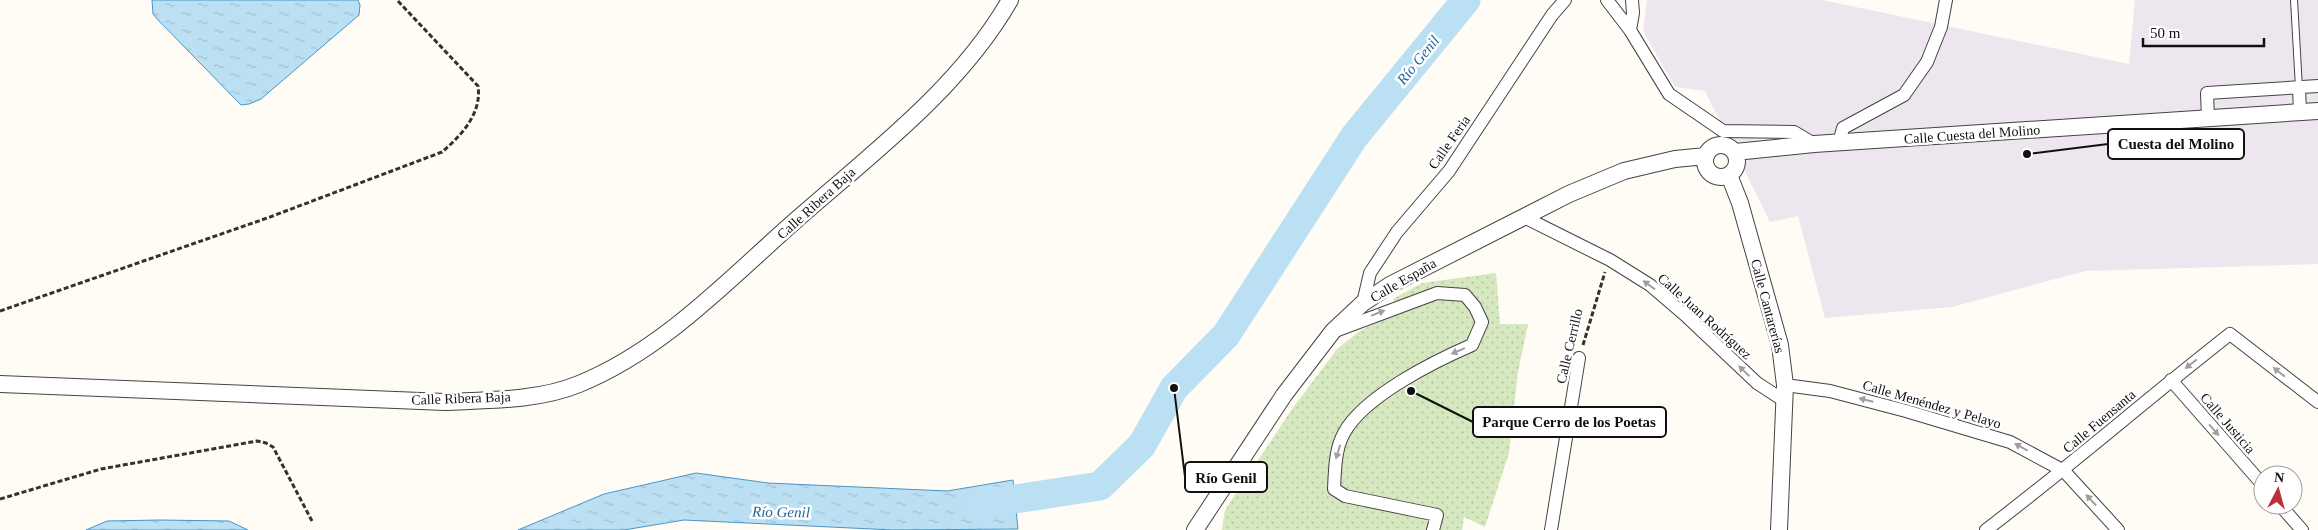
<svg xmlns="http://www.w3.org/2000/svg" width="2318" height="530" font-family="'Times New Roman',serif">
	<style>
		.industrial { fill: #ede6ee }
		.park { fill: url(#park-dots) }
		.water { fill: url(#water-ripples); stroke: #4796c6 }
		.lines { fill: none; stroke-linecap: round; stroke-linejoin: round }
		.river { stroke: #bce0f3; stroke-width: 29 }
		.service-casing { stroke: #434343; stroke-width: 8 }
		.minor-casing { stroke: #434343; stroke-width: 14 }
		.tertiary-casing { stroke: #434343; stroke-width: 18 }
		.path { stroke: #323232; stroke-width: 3; stroke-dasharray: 5 2.5; stroke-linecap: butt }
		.service { stroke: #fff; stroke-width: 6 }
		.minor { stroke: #fff; stroke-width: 12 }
		.tertiary { stroke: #fff; stroke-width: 16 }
		.oneway { fill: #9f9f9f }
		.labels { text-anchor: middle; stroke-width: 5; stroke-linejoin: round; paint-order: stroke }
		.street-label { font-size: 14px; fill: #101010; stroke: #fff }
		.water-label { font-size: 15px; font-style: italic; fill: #20699c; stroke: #fff }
		.leader { fill: none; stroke: #101010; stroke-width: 2 }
		.callout-dot { fill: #101010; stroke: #fff; stroke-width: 2 }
		.callout { fill: #fff; stroke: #101010; stroke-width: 2 }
		.callout-label { font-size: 15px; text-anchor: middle; font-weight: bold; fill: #101010 }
	</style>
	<defs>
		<pattern id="park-dots" width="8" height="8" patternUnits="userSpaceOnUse" patternTransform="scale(1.25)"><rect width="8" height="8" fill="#d5e8bf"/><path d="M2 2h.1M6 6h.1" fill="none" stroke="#b6c6a3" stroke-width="1.8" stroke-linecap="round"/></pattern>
		<pattern id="water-ripples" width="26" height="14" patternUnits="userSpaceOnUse" patternTransform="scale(1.25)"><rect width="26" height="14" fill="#bce0f3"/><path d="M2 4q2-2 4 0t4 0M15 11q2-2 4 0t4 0" fill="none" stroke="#a1bfcf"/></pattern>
	</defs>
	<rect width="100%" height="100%" fill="#fefcf5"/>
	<path class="industrial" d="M 1647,0 L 1822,0 L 2129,64 L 2135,0 L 2318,0 L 2318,264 L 2085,271 L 1952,307 L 1825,318 L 1798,216 L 1770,222 L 1705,91 L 1675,87 L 1643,31 Z"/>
	<path class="park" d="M 1496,273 L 1500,324 L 1528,324 L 1518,372 L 1509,453 L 1485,527 L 1464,517 L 1462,530 L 1222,530 L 1225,510 L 1292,409 L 1337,349 L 1361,330 L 1398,314 L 1393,299 L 1422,283 Z"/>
	<path class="water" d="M 152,0 L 358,0 L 360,5 L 359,15 L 261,99 L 249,104 L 241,105 L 159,21 L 153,14 Z
		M 696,473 L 768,483 L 947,491 L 1013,480 L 1018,529 L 893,530 L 684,520 L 624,530 L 518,530 L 604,494 Z
		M 160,520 L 229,521 L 248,530 L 86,530 L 107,521 Z"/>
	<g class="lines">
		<path class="river" d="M 976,505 L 1100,486 L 1142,445 L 1174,388 L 1226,335 L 1354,137 L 1466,0"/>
		<g class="service-casing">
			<path id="service" d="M 2294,0 L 2299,88"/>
		</g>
		<g class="minor-casing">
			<path id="minor" d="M 1607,0 L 1630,30 L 1669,94 L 1723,131 L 1794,132 L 1814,144
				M 1630,30 L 1633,13 L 1632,0
				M 2299,88 L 2300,112
				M 2208,118 L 2207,93 L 2318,86
				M 1839,143 L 1843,128 L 1904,95 L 1927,62 L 1941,27 L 1946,0
				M 1524,217 L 1610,260 L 1650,285 L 1685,315 L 1757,383 L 1783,400
				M 1363,303 L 1370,273 L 1397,232 L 1449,171 L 1552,15 L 1565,0
				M 1338,330 L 1437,293 L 1465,295 L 1475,307 L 1482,322 L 1472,345 C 1435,361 1364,396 1344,433 C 1335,449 1335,470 1334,489 L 1345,496 L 1437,515 L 1433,530
				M 2171,380 L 2263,485
				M 1785,385 L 1830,391 L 1906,411 L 2010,442 L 2064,471 L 2118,530
				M 2280,505 L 2302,530
				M 1551,530 L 1579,358
				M 1986,530 C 2069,467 2148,398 2230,334 L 2318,402"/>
		</g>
		<g class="tertiary-casing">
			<path id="tertiary" d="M1705 161a16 16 0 1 1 32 0a16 16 0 1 1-32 0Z
				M 1735,152 L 1814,144 L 2318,111
				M 1729,175 L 1740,203 L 1780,345 L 1785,385 L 1779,530
				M 0,384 L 445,402 C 488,400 538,401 579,384 C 663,350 728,280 795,221 C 871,154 959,89 1010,0
				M 1195,530 L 1284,395 L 1333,331 L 1363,303 L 1390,285 L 1569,194 L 1624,171 L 1675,159 L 1706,156"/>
		</g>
		<path class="path" d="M 0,311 L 270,217 L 442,152 C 462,135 482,113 478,86 L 397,0
			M 1583,345 L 1605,272
			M 0,499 L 101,469 L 257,441 L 266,443 L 273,447 L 312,521"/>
		<use href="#service" class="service"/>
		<use href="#minor" class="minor"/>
		<use href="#tertiary" class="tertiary"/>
	</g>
	<defs><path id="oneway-solid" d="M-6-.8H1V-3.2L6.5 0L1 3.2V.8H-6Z" transform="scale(1.25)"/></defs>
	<g class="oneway">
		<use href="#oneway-solid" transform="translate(1649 285) rotate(-144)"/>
		<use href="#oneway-solid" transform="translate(1378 313) rotate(-22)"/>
		<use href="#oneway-solid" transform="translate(1458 351) rotate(157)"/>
		<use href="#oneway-solid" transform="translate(2191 364) rotate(142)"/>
		<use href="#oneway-solid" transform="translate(1744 371) rotate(-136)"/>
		<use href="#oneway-solid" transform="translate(2279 372) rotate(-142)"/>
		<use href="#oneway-solid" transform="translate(1866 400) rotate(-166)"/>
		<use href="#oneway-solid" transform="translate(2214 430) rotate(49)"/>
		<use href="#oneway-solid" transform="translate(2021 447) rotate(-151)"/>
		<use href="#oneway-solid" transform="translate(1338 452) rotate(107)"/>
		<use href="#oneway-solid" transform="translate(2091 500) rotate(-133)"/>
	</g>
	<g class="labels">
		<g class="street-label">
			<text transform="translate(1972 134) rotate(-4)" y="5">Calle Cuesta del Molino</text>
			<text transform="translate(1449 142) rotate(-55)" y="5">Calle Feria</text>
			<text transform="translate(816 203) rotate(-42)" y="5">Calle Ribera Baja</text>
			<text transform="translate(1403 280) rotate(-30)" y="5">Calle España</text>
			<text transform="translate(1768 306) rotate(75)" y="5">Calle Cantarerías</text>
			<text transform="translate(1705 316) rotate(42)" y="5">Calle Juan Rodríguez</text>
			<text transform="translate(1569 346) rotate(-77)" y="5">Calle Cerrillo</text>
			<text transform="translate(461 398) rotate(-2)" y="5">Calle Ribera Baja</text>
			<text transform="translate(1932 404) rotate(16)" y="5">Calle Menéndez y Pelayo</text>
			<text transform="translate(2099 421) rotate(-40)" y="5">Calle Fuensanta</text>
			<text transform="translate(2228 423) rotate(49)" y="5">Calle Justicia</text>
		</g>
		<g class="water-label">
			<text transform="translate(1418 60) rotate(-51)" y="5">Río Genil</text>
			<text transform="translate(781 512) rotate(1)" y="5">Río Genil</text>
		</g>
	</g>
	<path class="leader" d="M2027 154L2108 144M1411 391L1473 422M1174 388L1185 477"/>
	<g class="callout-dot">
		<circle cx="2027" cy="154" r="5"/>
		<circle cx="1411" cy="391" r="5"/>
		<circle cx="1174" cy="388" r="5"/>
	</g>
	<g class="callout">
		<rect x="2108" y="129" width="136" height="30" rx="5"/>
		<rect x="1473" y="407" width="193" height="30" rx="5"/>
		<rect x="1185" y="462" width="82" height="30" rx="5"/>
	</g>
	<g class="callout-label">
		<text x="2176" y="149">Cuesta del Molino</text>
		<text x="1569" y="427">Parque Cerro de los Poetas</text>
		<text x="1226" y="483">Río Genil</text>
	</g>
	<g transform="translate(2278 490) rotate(6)"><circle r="24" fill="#ffffff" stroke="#9f9f9f"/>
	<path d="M0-4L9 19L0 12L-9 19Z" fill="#b9303a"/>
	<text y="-8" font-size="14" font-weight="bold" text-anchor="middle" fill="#101010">N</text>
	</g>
	<path d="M2143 38v8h121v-8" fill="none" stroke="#101010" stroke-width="2.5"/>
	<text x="2150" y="38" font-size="15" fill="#101010" stroke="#ffffff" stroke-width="4" paint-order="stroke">50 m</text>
</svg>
